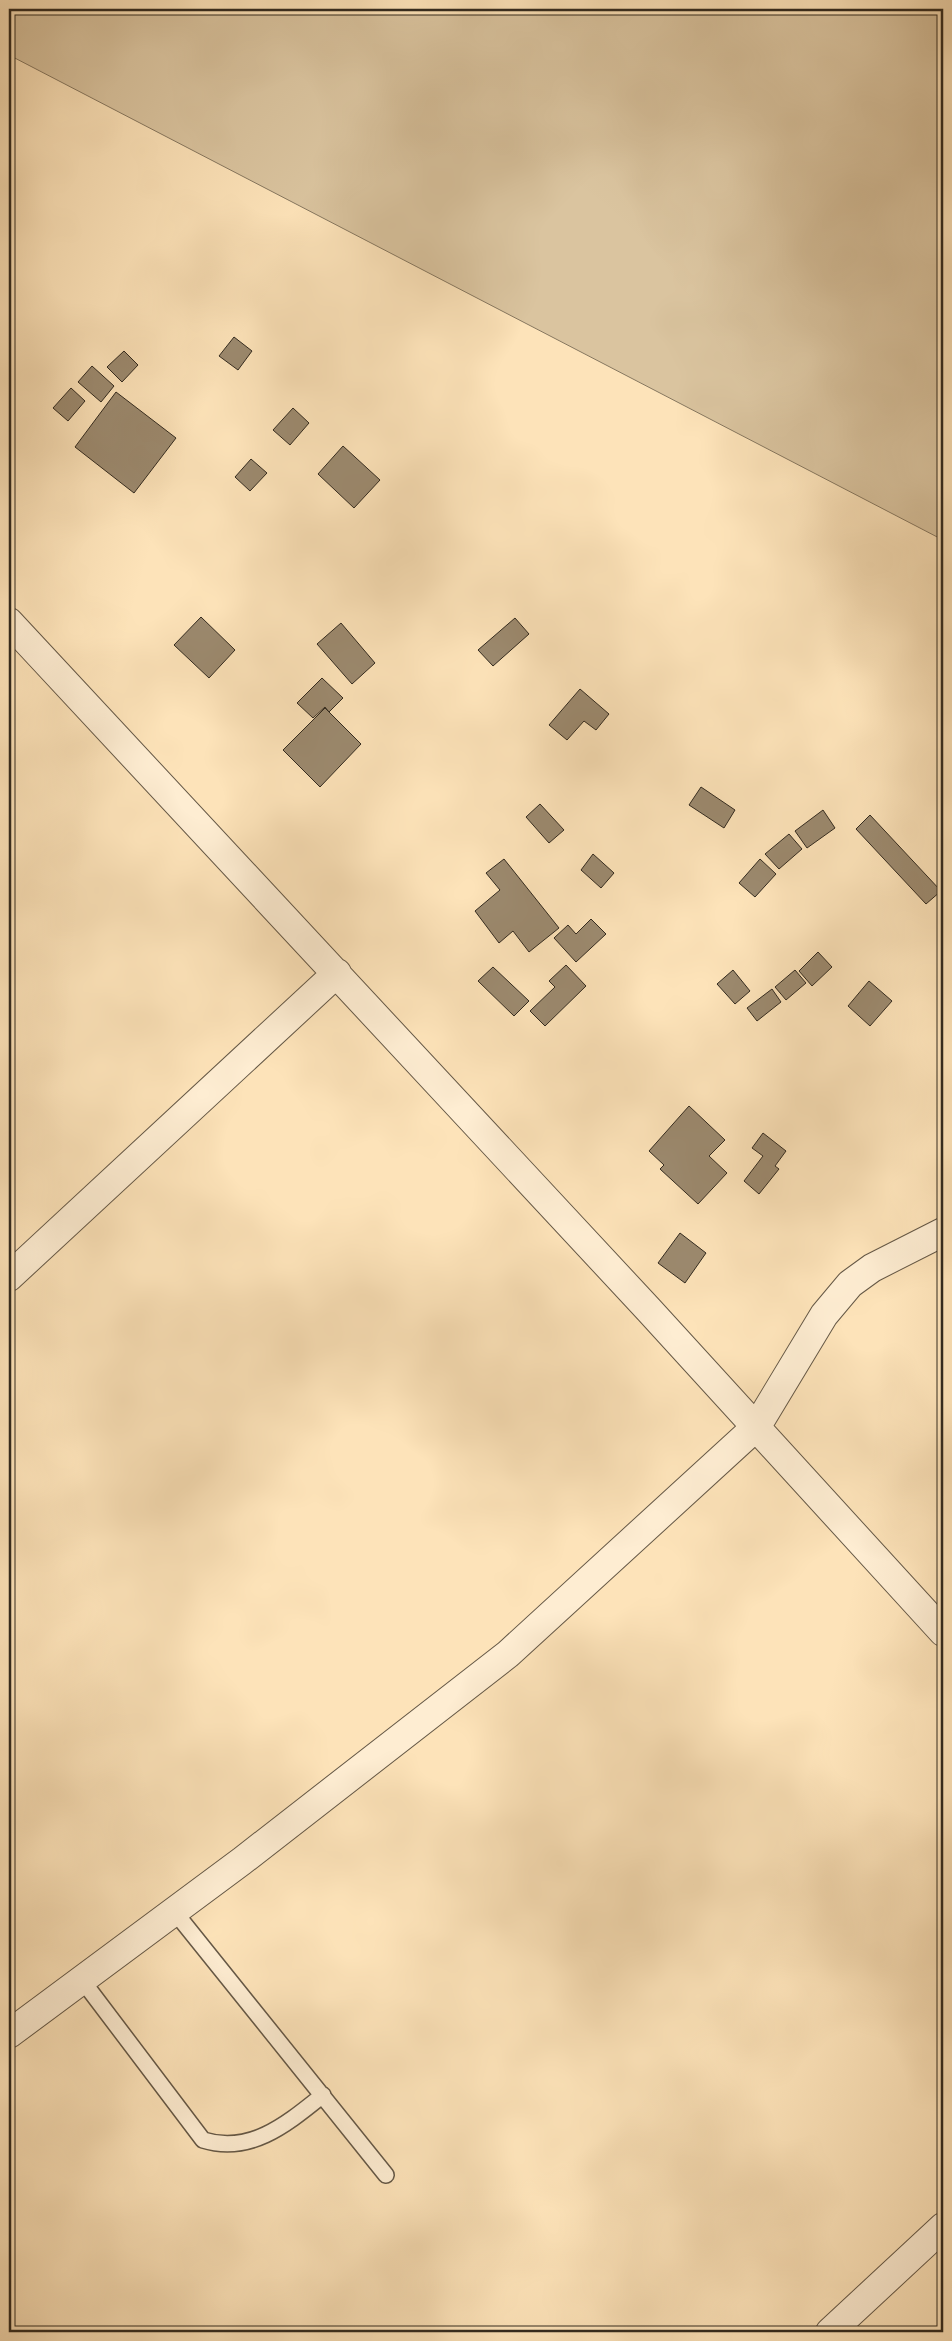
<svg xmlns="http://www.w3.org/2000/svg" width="952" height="2341" font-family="'Sorts Mill Goudy',serif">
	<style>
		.green { fill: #dac49f; stroke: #86775f }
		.building { fill: #9c8a6f; stroke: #322a1f }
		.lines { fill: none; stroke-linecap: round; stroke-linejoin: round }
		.service-casing { stroke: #655846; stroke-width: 18 }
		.minor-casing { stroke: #655846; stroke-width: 30 }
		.service { stroke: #feedd2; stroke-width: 15 }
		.minor { stroke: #feedd2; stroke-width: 28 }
	</style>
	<rect width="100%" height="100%" fill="#fde3b9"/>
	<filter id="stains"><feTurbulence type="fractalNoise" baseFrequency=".004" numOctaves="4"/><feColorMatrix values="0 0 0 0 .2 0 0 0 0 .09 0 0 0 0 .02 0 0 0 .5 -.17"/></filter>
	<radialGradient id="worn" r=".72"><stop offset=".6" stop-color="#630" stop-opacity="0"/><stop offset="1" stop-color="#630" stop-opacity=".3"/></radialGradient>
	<path class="green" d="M 9,9 L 943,9 L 943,540 L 9,55 Z"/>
	<path class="building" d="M 234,337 L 252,351 L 238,370 L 219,356 Z
		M 124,351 L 138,365 L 122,382 L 107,367 Z
		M 92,366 L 114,386 L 101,402 L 78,382 Z
		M 71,388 L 85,401 L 68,421 L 53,408 Z
		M 116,392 L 176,438 L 134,493 L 75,447 Z
		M 293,408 L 309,423 L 290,445 L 273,430 Z
		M 343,446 L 380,480 L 354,508 L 318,474 Z
		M 251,459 L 267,473 L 250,491 L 235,477 Z
		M 201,617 L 235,650 L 209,678 L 174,645 Z
		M 515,618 L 529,634 L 493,666 L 478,650 Z
		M 341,623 L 375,663 L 352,684 L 317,644 Z
		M 322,678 L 343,698 L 329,712 L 325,707 L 313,718 L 297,703 Z
		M 580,689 L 609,714 L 596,730 L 584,721 L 567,740 L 549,725 Z
		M 325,708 L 361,744 L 320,787 L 283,750 Z
		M 701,787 L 735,810 L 724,828 L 689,805 Z
		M 540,804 L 564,830 L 549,843 L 526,817 Z
		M 823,810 L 835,828 L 807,848 L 795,831 Z
		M 870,815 L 941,891 L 926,904 L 856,829 Z
		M 789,834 L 802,849 L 779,869 L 765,854 Z
		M 593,854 L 614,873 L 601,888 L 581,870 Z
		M 504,859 L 559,928 L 529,952 L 513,931 L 499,943 L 475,911 L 500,890 L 486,873 Z
		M 760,859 L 776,874 L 755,897 L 739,883 Z
		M 591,919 L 606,934 L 576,962 L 554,938 L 568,925 L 576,934 Z
		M 818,952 L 832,967 L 812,986 L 799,971 Z
		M 566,965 L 586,986 L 545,1026 L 530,1011 L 555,987 L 549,981 Z
		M 493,967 L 529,1001 L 514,1016 L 478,981 Z
		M 733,970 L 750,991 L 735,1004 L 717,984 Z
		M 795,970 L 806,983 L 786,1000 L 775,987 Z
		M 869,981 L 892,1001 L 870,1026 L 848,1006 Z
		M 772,989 L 781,1002 L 757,1021 L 747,1008 Z
		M 689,1106 L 725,1140 L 709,1156 L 727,1173 L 698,1204 L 660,1169 L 664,1165 L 649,1151 Z
		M 763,1133 L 786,1151 L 775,1166 L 779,1169 L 759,1194 L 744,1181 L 763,1156 L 752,1148 Z
		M 680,1233 L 706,1253 L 685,1283 L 658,1263 Z"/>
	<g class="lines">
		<g class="service-casing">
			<path id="service" d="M 174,1911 L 386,2175
				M 82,1980 L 203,2140 C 251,2155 288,2123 323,2095"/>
		</g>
		<g class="minor-casing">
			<path id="minor" d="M 9,622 L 649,1310 L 943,1632
				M 9,1277 L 337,973
				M 9,2034 L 242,1861 L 508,1654 L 757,1426 L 824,1315 L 850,1284 L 872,1268 L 943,1232
				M 830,2332 L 943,2227"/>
		</g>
		<use href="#service" class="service"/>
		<use href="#minor" class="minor"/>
	</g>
	<rect width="952" height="2341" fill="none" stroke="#fde3b9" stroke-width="30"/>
	<rect x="10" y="10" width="932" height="2321" fill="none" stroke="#322a1f" stroke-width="2.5"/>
	<rect x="15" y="15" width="922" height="2311" fill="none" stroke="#322a1f"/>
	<rect width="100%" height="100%" filter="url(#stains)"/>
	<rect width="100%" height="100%" fill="url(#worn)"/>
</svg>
